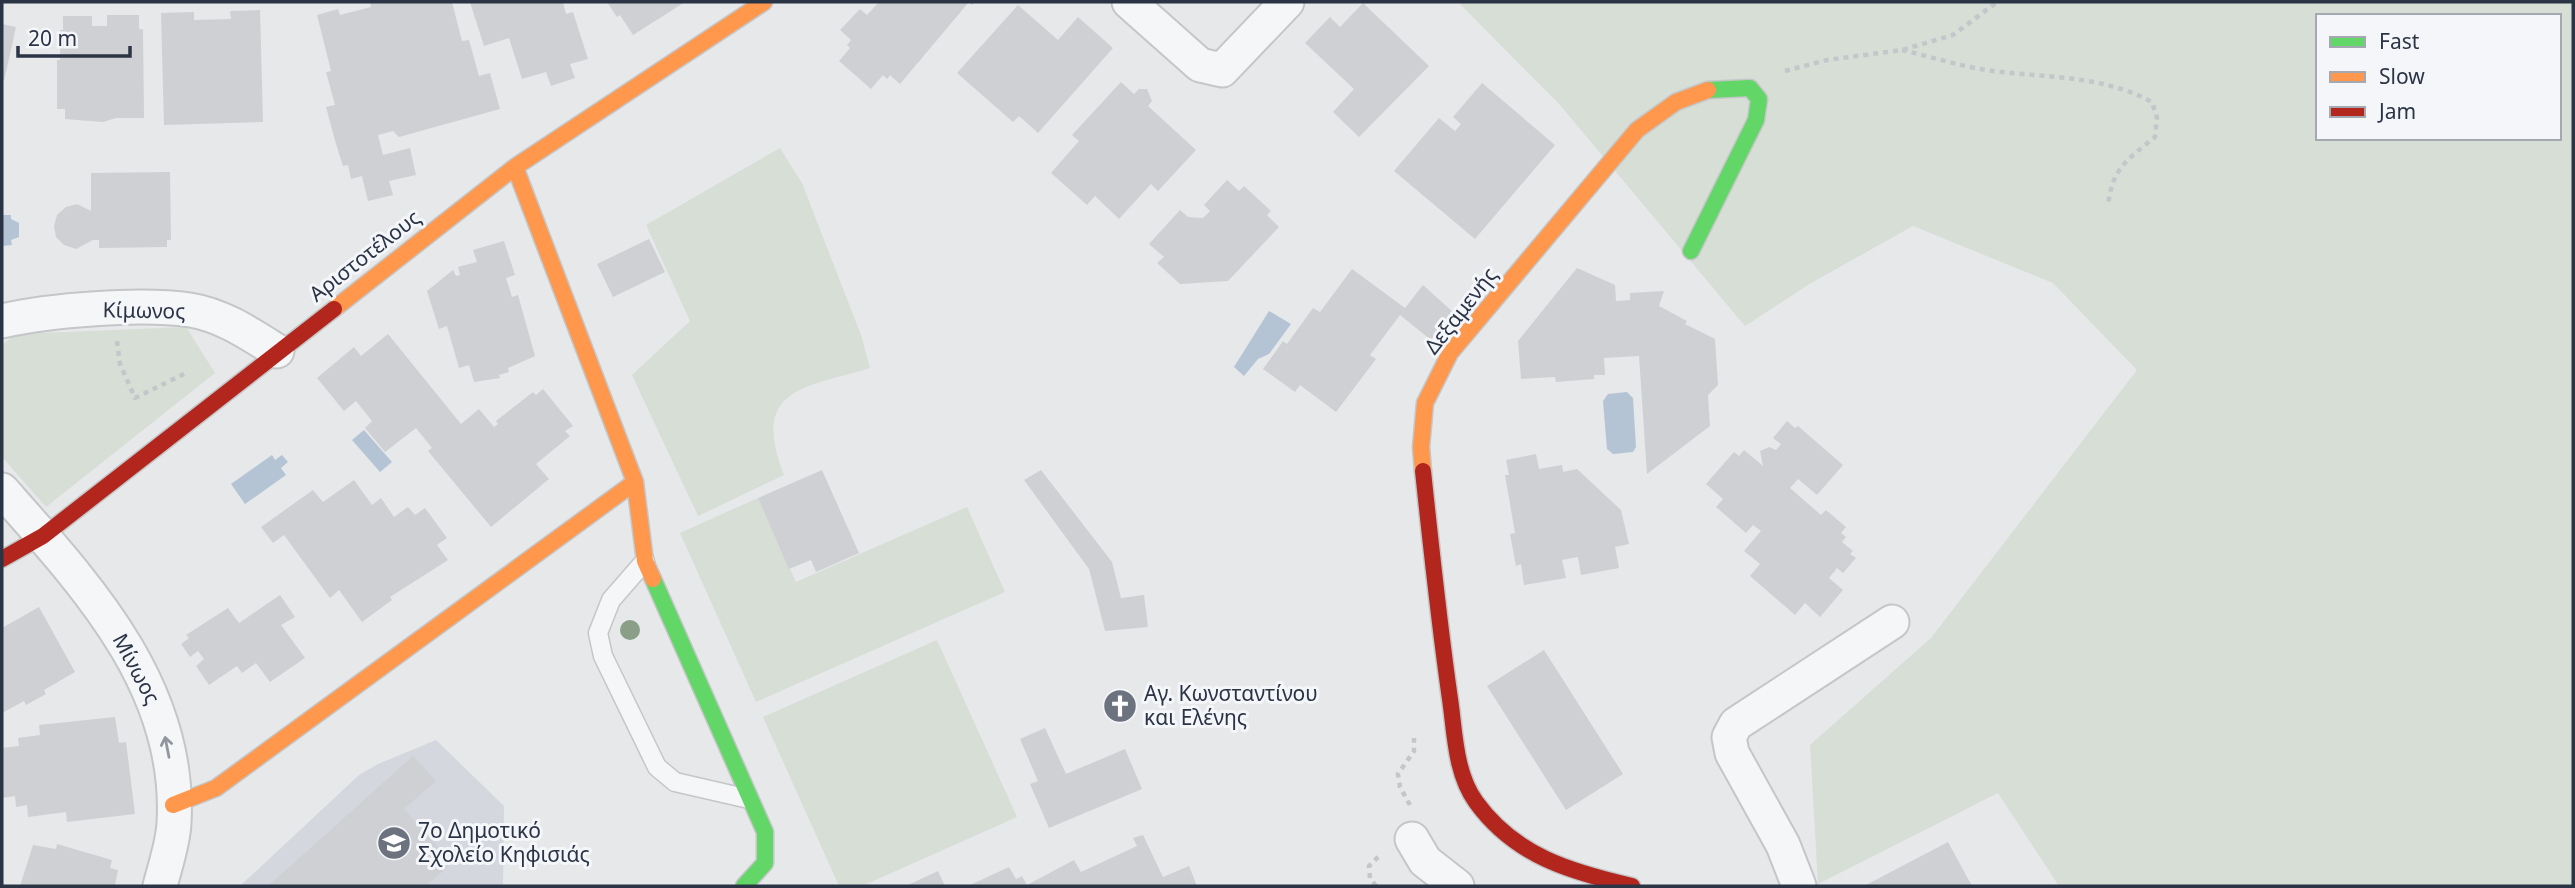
<svg xmlns="http://www.w3.org/2000/svg" width="2575" height="888" font-family="'Noto Sans',sans-serif">
	<style>
		.built { fill: #d4d7dd }
		.green { fill: #d6ded6; fill-rule: evenodd }
		.water { fill: #b4c4d5 }
		.building { fill: #ced0d3 }
		.lines { fill: none; stroke-linecap: round; stroke-linejoin: round }
		.lane-casing { stroke: #c4c6c8; stroke-width: 21 }
		.street-casing { stroke: #c4c6c8; stroke-width: 37 }
		.fast-casing { stroke: #c4c6c8; stroke-width: 19 }
		.slow-casing { stroke: #c4c6c8; stroke-width: 19 }
		.jam-casing { stroke: #c4c6c8; stroke-width: 19 }
		.path { stroke: #c5c6ca; stroke-width: 4.5; stroke-dasharray: 5 5; stroke-linecap: butt }
		.lane { stroke: #f5f6f7; stroke-width: 18 }
		.street { stroke: #f5f6f7; stroke-width: 33 }
		.fast { stroke: #63d668; stroke-width: 16 }
		.slow { stroke: #ff974d; stroke-width: 16 }
		.jam { stroke: #b3261e; stroke-width: 16 }
		.tree { fill: #8a9e88 }
		.oneway { stroke: #90959e }
		.labels { text-anchor: middle; stroke-width: 6; stroke-linejoin: round; paint-order: stroke }
		.street-label { font-size: 21px; fill: #2b3445; stroke: #f4f6f9 }
		.poi-label { font-size: 21px; fill: #2b3445; stroke: #f4f6f9; text-anchor: start }
	</style>
	<rect width="100%" height="100%" fill="#e6e8ea"/>
	<path class="built" d="M 436,740 L 504,806 L 503,886 L 240,886 L 359,775 L 378,764 Z"/>
	<path class="green" d="M 1458,2 L 2573,2 L 2573,886 L 2059,886 L 1998,793 L 1818,884 L 1810,745 L 1931,638 L 2137,370 L 2053,283 L 1913,226 L 1811,283 L 1745,326 L 1560,105 ZM 2318,16 L 2559,16 L 2559,138 L 2318,138 Z
		M 780,148 L 802,183 L 861,335 L 870,368 C 804,388 750,388 784,475 L 698,516 L 632,375 L 690,321 L 646,225 Z
		M 186,327 L 215,373 L 46,507 L 2,457 L 2,345 L 16,334 Z
		M 758,498 L 796,582 L 967,507 L 1005,592 L 756,702 L 680,533 Z
		M 937,640 L 1017,817 L 862,886 L 839,886 L 763,717 Z"/>
	<path class="water" d="M 2,215 L 11,215 L 11,219 L 19,223 L 19,237 L 11,240 L 12,245 L 2,246 Z
		M 1269,311 L 1291,324 L 1269,354 L 1258,359 L 1244,376 L 1234,367 Z
		M 1627,392 L 1633,398 L 1636,447 L 1633,452 L 1613,454 L 1607,449 L 1603,401 L 1608,394 Z
		M 364,430 L 392,462 L 380,472 L 352,440 Z
		M 272,455 L 275,460 L 282,455 L 288,462 L 281,468 L 286,475 L 245,504 L 231,484 Z"/>
	<path class="building" d="M 370,2 L 452,2 L 462,41 L 469,40 L 479,76 L 490,73 L 500,109 L 399,137 L 393,131 L 378,135 L 383,155 L 410,148 L 416,175 L 389,181 L 393,195 L 368,201 L 362,176 L 351,179 L 348,165 L 343,166 L 336,144 L 326,107 L 335,105 L 326,72 L 331,71 L 317,15 L 338,9 L 340,15 L 371,7 Z
		M 470,2 L 563,2 L 566,14 L 573,12 L 588,59 L 570,64 L 575,78 L 551,86 L 546,72 L 522,79 L 509,38 L 484,46 Z
		M 607,2 L 685,2 L 633,35 L 620,15 L 617,17 Z
		M 879,2 L 975,2 L 972,5 L 969,2 L 900,84 L 890,75 L 887,79 L 883,75 L 871,89 L 839,61 L 850,48 L 847,45 L 851,40 L 840,30 L 860,9 L 867,15 Z
		M 1363,3 L 1429,66 L 1359,137 L 1333,112 L 1354,89 L 1305,43 L 1330,17 L 1340,27 Z
		M 1018,5 L 1058,40 L 1078,17 L 1113,48 L 1038,133 L 1019,116 L 1013,122 L 957,73 Z
		M 260,10 L 263,122 L 164,125 L 161,13 L 194,12 L 194,20 L 231,19 L 230,11 Z
		M 107,15 L 139,15 L 139,29 L 143,29 L 144,118 L 116,118 L 103,122 L 65,119 L 65,109 L 57,109 L 57,60 L 60,60 L 60,30 L 63,30 L 63,16 L 92,16 L 92,26 L 107,26 Z
		M 2,24 L 16,27 L 4,81 L 2,80 Z
		M 1121,82 L 1134,94 L 1139,89 L 1147,89 L 1152,101 L 1148,106 L 1196,150 L 1158,191 L 1151,184 L 1119,219 L 1095,196 L 1087,205 L 1051,173 L 1079,141 L 1072,135 Z
		M 1482,83 L 1555,145 L 1475,239 L 1394,171 L 1439,118 L 1455,131 L 1461,124 L 1453,117 Z
		M 170,172 L 171,240 L 167,240 L 167,247 L 99,248 L 99,240 L 93,240 L 76,249 L 64,245 L 56,237 L 54,226 L 57,215 L 66,207 L 77,204 L 91,211 L 91,173 Z
		M 1227,180 L 1239,191 L 1244,186 L 1271,211 L 1267,215 L 1279,227 L 1228,281 L 1180,284 L 1157,263 L 1164,257 L 1149,244 L 1180,210 L 1188,217 L 1203,218 L 1210,211 L 1204,205 Z
		M 649,239 L 665,272 L 613,297 L 597,264 Z
		M 504,241 L 515,275 L 506,278 L 512,297 L 518,295 L 535,356 L 508,368 L 509,372 L 499,375 L 500,378 L 474,382 L 469,365 L 459,368 L 447,326 L 439,329 L 427,291 L 453,270 L 456,276 L 460,275 L 458,267 L 477,262 L 473,250 Z
		M 1577,268 L 1615,285 L 1616,301 L 1630,300 L 1630,293 L 1664,291 L 1659,306 L 1687,321 L 1685,324 L 1715,339 L 1718,385 L 1708,395 L 1710,426 L 1647,474 L 1639,356 L 1604,358 L 1605,375 L 1594,375 L 1594,379 L 1556,382 L 1555,377 L 1521,379 L 1518,341 Z
		M 1352,269 L 1405,308 L 1423,285 L 1454,313 L 1431,340 L 1400,315 L 1370,355 L 1376,359 L 1336,412 L 1300,385 L 1295,392 L 1263,369 L 1283,341 L 1287,344 L 1313,308 L 1320,312 Z
		M 388,334 L 461,424 L 479,409 L 494,427 L 498,424 L 496,421 L 533,392 L 536,395 L 543,389 L 573,426 L 565,431 L 570,436 L 536,464 L 549,479 L 491,527 L 428,451 L 432,448 L 416,428 L 385,452 L 365,428 L 372,421 L 356,401 L 344,411 L 317,378 L 354,347 L 361,356 Z
		M 1787,421 L 1795,428 L 1798,426 L 1843,465 L 1817,495 L 1798,479 L 1790,488 L 1821,515 L 1826,510 L 1846,527 L 1841,533 L 1846,537 L 1842,542 L 1853,551 L 1850,554 L 1856,558 L 1843,573 L 1837,568 L 1829,578 L 1843,590 L 1820,617 L 1805,603 L 1795,615 L 1750,576 L 1760,564 L 1744,551 L 1761,531 L 1753,525 L 1746,533 L 1716,507 L 1723,499 L 1706,484 L 1734,452 L 1739,456 L 1744,450 L 1763,466 L 1760,451 L 1769,447 L 1776,450 L 1781,444 L 1773,438 Z
		M 1536,454 L 1539,469 L 1562,465 L 1563,472 L 1577,469 L 1621,510 L 1629,544 L 1615,547 L 1619,568 L 1581,575 L 1578,557 L 1562,560 L 1566,578 L 1524,585 L 1521,564 L 1516,566 L 1510,534 L 1515,533 L 1505,475 L 1509,475 L 1506,460 Z
		M 822,470 L 859,553 L 816,572 L 811,560 L 789,569 L 758,498 Z
		M 1041,470 L 1112,562 L 1121,598 L 1144,595 L 1148,627 L 1105,631 L 1089,569 L 1024,480 Z
		M 354,480 L 372,505 L 381,498 L 394,517 L 408,507 L 415,515 L 425,508 L 447,538 L 437,545 L 448,560 L 390,597 L 392,600 L 362,622 L 339,590 L 330,598 L 284,535 L 273,543 L 261,527 L 313,490 L 323,502 Z
		M 280,595 L 295,617 L 281,625 L 305,658 L 270,682 L 256,663 L 242,673 L 237,666 L 209,685 L 196,666 L 204,659 L 198,651 L 190,657 L 181,644 L 189,638 L 186,635 L 228,608 L 239,623 Z
		M 39,607 L 75,672 L 44,690 L 46,694 L 26,705 L 24,701 L 2,713 L 2,628 Z
		M 1544,650 L 1623,774 L 1566,810 L 1487,686 Z
		M 115,717 L 119,743 L 126,742 L 135,814 L 67,822 L 66,812 L 28,817 L 27,805 L 16,807 L 15,796 L 2,798 L 2,748 L 19,746 L 18,738 L 40,735 L 39,725 Z
		M 1045,728 L 1066,774 L 1125,749 L 1142,789 L 1049,828 L 1030,784 L 1038,781 L 1020,739 Z
		M 413,756 L 436,781 L 404,809 L 452,863 L 426,886 L 268,886 Z
		M 1143,835 L 1163,877 L 1189,866 L 1197,886 L 968,886 L 1009,867 L 1016,879 L 1022,876 L 1027,885 L 1074,860 L 1081,872 L 1137,846 L 1133,838 Z
		M 1948,842 L 1972,886 L 1864,886 Z
		M 57,844 L 112,860 L 110,868 L 118,870 L 115,885 L 20,886 L 33,845 L 56,849 Z
		M 938,871 L 945,886 L 906,886 Z"/>
	<g class="lines">
		<g class="lane-casing">
			<path id="lane" d="M 645,561 L 611,600 L 598,633 L 603,656 L 657,767 L 675,782 L 749,799"/>
		</g>
		<g class="street-casing">
			<path id="street" d="M 1129,2 L 1200,65 L 1222,70 L 1287,2
				M 2,321 C 50,310 140,303 190,310 C 222,315 250,334 277,351
				M 2,490 C 86,585 182,687 174,823 C 173,844 165,866 160,886
				M 1412,839 L 1425,861 L 1457,886
				M 1799,886 L 1783,845 L 1732,753 L 1729,737 L 1736,724 L 1892,622"/>
		</g>
		<g class="fast-casing">
			<path id="fast" d="M 1691,251 L 1756,120 L 1759,99 L 1750,88 L 1708,90
				M 653,579 L 765,832 L 765,863 L 744,886"/>
		</g>
		<g class="slow-casing">
			<path id="slow" d="M 515,167 L 635,482 L 645,561 L 653,579
				M 334,309 L 515,167 L 764,2
				M 1423,471 L 1421,447 L 1425,403 L 1450,353 L 1637,130 L 1676,102 L 1708,90
				M 173,805 L 216,788 L 635,482"/>
		</g>
		<g class="jam-casing">
			<path id="jam" d="M 1423,471 C 1431,547 1439,623 1450,699 C 1455,733 1455,773 1476,802 C 1515,856 1571,872 1632,886
				M 2,559 L 43,536 L 334,309"/>
		</g>
		<path class="path" d="M 1902,50 C 1932,57 1963,67 1993,71 C 2048,78 2102,75 2152,102 L 2157,118 L 2155,137 C 2127,160 2112,168 2108,206
			M 1785,71 L 1827,60 L 1902,50 L 1953,35 L 1997,2
			M 117,341 L 120,364 L 135,398 L 186,373
			M 1410,805 L 1400,787 L 1398,774 L 1414,751 L 1414,738
			M 1376,886 L 1370,878 L 1369,866 L 1380,855"/>
		<use href="#lane" class="lane"/>
		<use href="#street" class="street"/>
		<use href="#fast" class="fast"/>
		<use href="#slow" class="slow"/>
		<use href="#jam" class="jam"/>
	</g>
	<circle class="tree" cx="630" cy="630" r="10"/>
	<defs><path id="oneway-shaft" d="M-6 0H5M1.5-3L5.5 0L1.5 3" fill="none" stroke-width="1.6" stroke-linecap="round" stroke-linejoin="round" transform="scale(1.75)"/></defs>
	<use class="oneway" href="#oneway-shaft" transform="translate(167 747) rotate(-101)"/>
	<defs>
		<g id="church-disc" transform="scale(1.75)"><circle r="9.5" fill="#6c737f" stroke="#f4f6f9"/><path d="M-1.2-6h2.4v3.5h3.3v2.4h-3.3V6h-2.4V-.1h-3.3v-2.4h3.3Z" fill="#fff"/></g>
		<g id="school-disc" transform="scale(1.75)"><circle r="9.5" fill="#6c737f" stroke="#f4f6f9"/><path d="M0-5L7-2L0 1L-7-2ZM-4 1L0 2.5L4 1V4Q0 6-4 4Z" fill="#fff"/></g>
	</defs>
	<g fill-rule="evenodd">
		<use href="#church-disc" x="1120" y="706"/>
		<use href="#school-disc" x="394" y="843"/>
	</g>
	<g class="labels">
		<g class="street-label">
			<text transform="translate(365 256) rotate(-38)" y="7">Αριστοτέλους</text>
			<text transform="translate(144 311) rotate(1)" y="7">Κίμωνος</text>
			<text transform="translate(1461 311) rotate(-52)" y="7">Δεξαμενής</text>
			<text transform="translate(136 669) rotate(62)" y="7">Μίνωος</text>
		</g>
		<g class="poi-label">
			<text x="1144" y="701">Αγ. Κωνσταντίνου<tspan x="1144" dy="24">και Ελένης</tspan></text>
			<text x="418" y="838">7ο Δημοτικό<tspan x="418" dy="24">Σχολείο Κηφισιάς</tspan></text>
		</g>
	</g>
	<rect width="2575" height="888" fill="none" stroke="#2b3445" stroke-width="7"/>
	<rect x="2316" y="14" width="245" height="126" fill="#f4f6f9" stroke="#a4a8b1" stroke-width="2"/>
	<rect x="2330" y="37" width="35" height="10" fill="#63d668" stroke="#a4a8b1" stroke-width="2"/>
	<text x="2379" y="49" font-size="21" fill="#2b3445">Fast</text>
	<rect x="2330" y="72" width="35" height="10" fill="#ff974d" stroke="#a4a8b1" stroke-width="2"/>
	<text x="2379" y="84" font-size="21" fill="#2b3445">Slow</text>
	<rect x="2330" y="107" width="35" height="10" fill="#b3261e" stroke="#a4a8b1" stroke-width="2"/>
	<text x="2379" y="119" font-size="21" fill="#2b3445">Jam</text>
	<path d="M18 46v10h112v-10" fill="none" stroke="#2b3445" stroke-width="3.5"/>
	<text x="28" y="46" font-size="21" fill="#2b3445" stroke="#f4f6f9" stroke-width="5" paint-order="stroke">20 m</text>
</svg>
